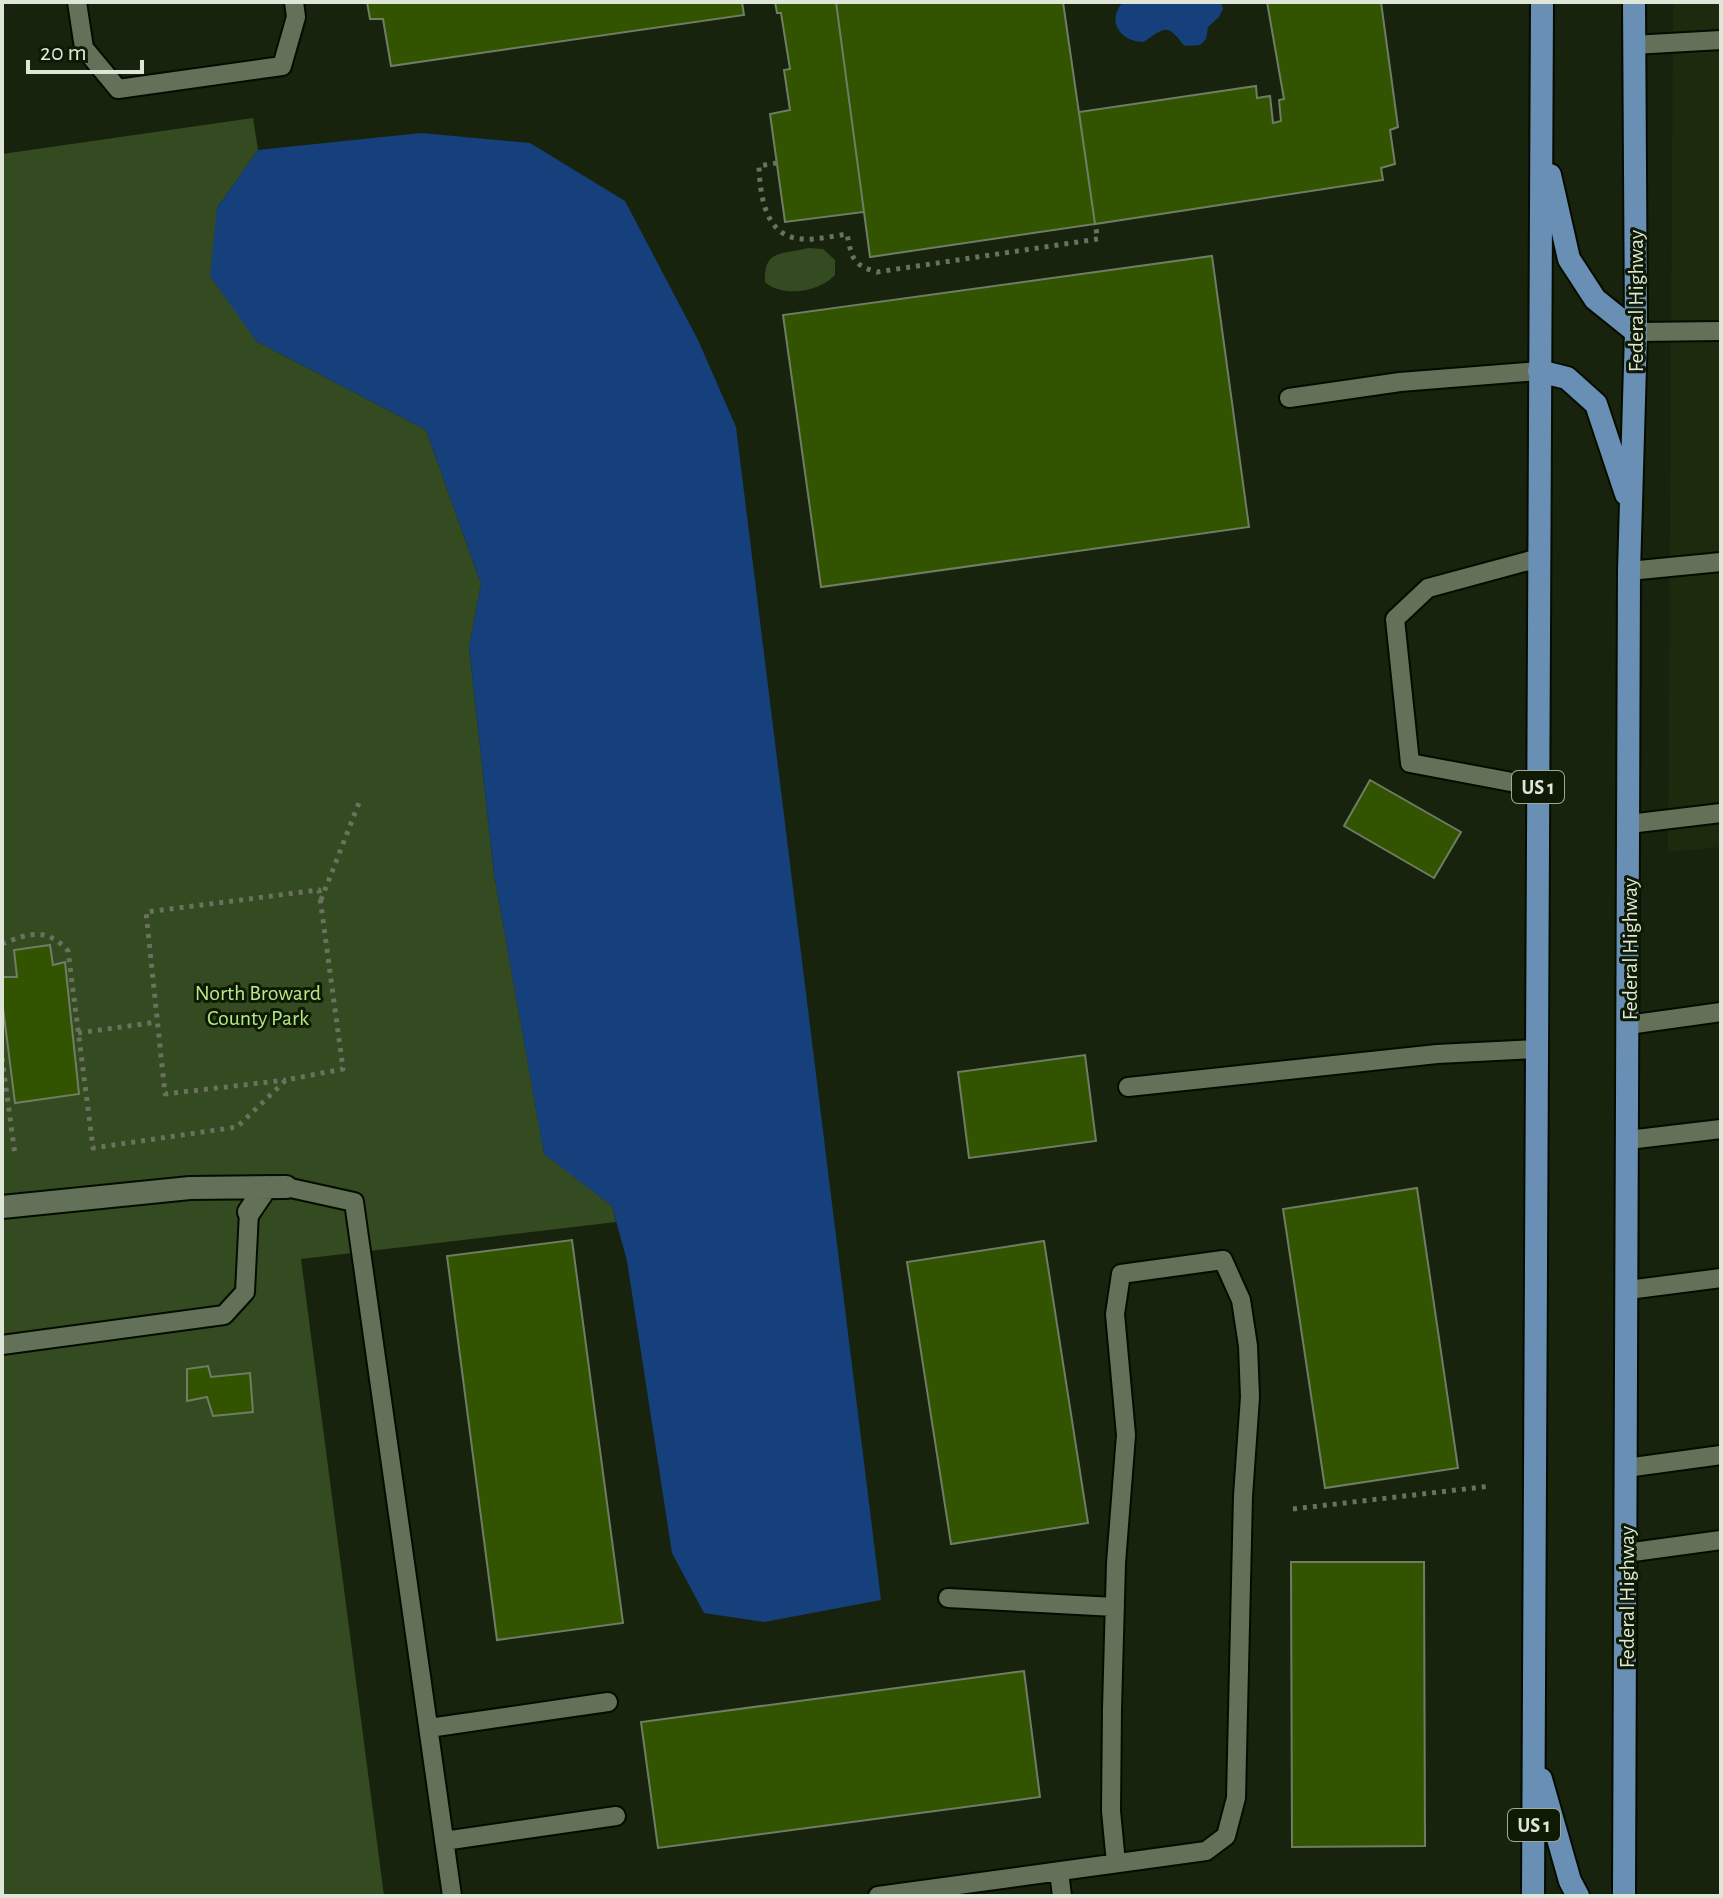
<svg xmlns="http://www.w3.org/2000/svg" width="1723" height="1898" font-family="'Alegreya Sans',sans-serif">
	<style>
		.built { fill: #1c2a0e }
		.green { fill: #344a20 }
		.water { fill: #16407b }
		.building { fill: #325400; stroke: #6f7d64; stroke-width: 2 }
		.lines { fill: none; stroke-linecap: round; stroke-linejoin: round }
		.service-casing { stroke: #040c00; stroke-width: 22 }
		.minor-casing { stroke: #040c00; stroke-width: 26 }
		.primary-casing { stroke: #040c00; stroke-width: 26 }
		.path { stroke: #68725f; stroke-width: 5; stroke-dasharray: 4 6; stroke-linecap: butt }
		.service { stroke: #637158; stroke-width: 18 }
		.minor { stroke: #637158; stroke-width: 22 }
		.primary { stroke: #6a8fb4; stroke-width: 22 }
		.labels { text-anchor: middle; stroke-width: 6; stroke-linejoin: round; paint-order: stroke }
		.shield { fill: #0f1a05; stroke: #a0a999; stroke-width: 2 }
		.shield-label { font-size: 20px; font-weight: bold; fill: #dee6d8 }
		.street-label { font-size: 22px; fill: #dee6d8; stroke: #0f1a05 }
		.park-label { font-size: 22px; fill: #b4e984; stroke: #0f1a05 }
	</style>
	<rect width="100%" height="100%" fill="#18230d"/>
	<path class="built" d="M 1673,2 L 1721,2 L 1721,847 L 1668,852 Z"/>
	<path class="green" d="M 253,118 L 258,150 L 217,208 L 256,341 L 426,430 L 481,584 L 469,647 L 494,874 L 544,1153 L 612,1206 L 616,1222 L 301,1259 L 384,1896 L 2,1896 L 2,154 Z
		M 808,248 L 823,249 L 835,260 L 835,275 C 820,292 782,298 765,282 C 763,248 784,255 808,248 Z"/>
	<path class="water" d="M 1123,2 L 1221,2 L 1223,9 L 1219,17 L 1208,27 L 1206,39 L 1200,45 L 1185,46 C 1181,43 1179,38 1175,35 C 1164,22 1154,37 1143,42 C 1120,41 1106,21 1123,2 Z
		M 421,133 L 530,143 L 625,201 L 698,340 L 736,427 L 881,1600 L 764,1622 L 704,1613 L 672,1553 L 627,1261 L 612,1206 L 544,1154 L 494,874 L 469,647 L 481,584 L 426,430 L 256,341 L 210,276 L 217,208 L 258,150 Z"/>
	<path class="building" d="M 367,2 L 742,2 L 744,15 L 391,66 L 383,19 L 370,19 Z
		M 775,2 L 836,2 L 864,212 L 785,222 L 770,114 L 790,110 L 784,70 L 790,69 L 781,13 L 777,13 Z
		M 836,2 L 1063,2 L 1095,224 L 870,257 Z
		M 1267,2 L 1381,2 L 1398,127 L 1390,130 L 1395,164 L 1381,168 L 1383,180 L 1095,224 L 1079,112 L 1256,86 L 1257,98 L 1270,96 L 1273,123 L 1281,121 L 1279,100 L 1284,99 Z
		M 1212,256 L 1249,527 L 821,587 L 783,315 Z
		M 1370,780 L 1461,832 L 1434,878 L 1344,826 Z
		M 50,945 L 53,965 L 65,962 L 79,1094 L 15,1103 L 2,1000 L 2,977 L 17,977 L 14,950 Z
		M 1085,1055 L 1096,1141 L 969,1158 L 958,1072 Z
		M 1417,1188 L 1458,1468 L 1325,1488 L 1283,1209 Z
		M 572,1240 L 623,1623 L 497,1640 L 447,1256 Z
		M 1044,1241 L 1088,1523 L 951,1544 L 907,1262 Z
		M 208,1366 L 211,1377 L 250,1373 L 253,1412 L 213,1416 L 207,1397 L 187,1401 L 187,1369 Z
		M 1291,1562 L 1424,1562 L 1425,1846 L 1292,1847 Z
		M 1024,1671 L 1040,1797 L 658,1848 L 641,1722 Z"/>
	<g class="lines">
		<g class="service-casing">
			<path id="service" d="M 77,2 L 84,48 L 118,89 L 282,66 L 296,17 L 294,2
				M 1633,45 L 1721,40
				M 1636,332 L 1721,331
				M 1289,398 L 1400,382 L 1539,371
				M 1629,571 L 1721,562
				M 1538,787 L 1410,763 L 1395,619 L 1428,588 L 1539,558
				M 1629,824 L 1721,813
				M 1628,1025 L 1721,1012
				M 1128,1087 L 1437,1054 L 1537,1049
				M 1628,1140 L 1721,1129
				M 286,1187 L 354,1202 L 452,1896
				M 1628,1290 L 1721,1278
				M 2,1345 L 224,1315 L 245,1292 L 249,1212
				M 1626,1468 L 1721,1455
				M 1626,1553 L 1721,1540
				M 948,1598 L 1115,1607
				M 429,1728 L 608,1702
				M 444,1841 L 616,1816
				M 1059,1872 L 1062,1896
				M 878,1896 L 1206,1851 L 1226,1836 L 1236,1798 L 1243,1496 L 1250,1397 L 1248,1346 L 1241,1300 L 1223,1260 L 1121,1274 L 1115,1314 L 1126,1435 L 1116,1563 L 1112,1709 L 1111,1811 L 1116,1863"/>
		</g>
		<g class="minor-casing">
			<path id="minor" d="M 2,1207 L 190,1188 L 286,1187
				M 249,1212 L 266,1187"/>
		</g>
		<g class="primary-casing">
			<path id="primary" d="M 1550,175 L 1569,259 L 1595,299 L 1636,332
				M 1539,371 L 1567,378 L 1596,404 L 1626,494
				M 1541,1779 L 1570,1881 L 1578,1896
				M 1533,1896 L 1542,2
				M 1624,1896 L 1629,571 L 1636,332 L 1634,2"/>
		</g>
		<path class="path" d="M 777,163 L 759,166 C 760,195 765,238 803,239 C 817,240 833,236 847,234 C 852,258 852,265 877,272 L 1098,239 L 1095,224
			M 321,900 L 360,800
			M 2,944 C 29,933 47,927 68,951 L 93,1148 L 237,1127 L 286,1080 L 343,1069 L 319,890 L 146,912 L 165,1094 L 286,1080
			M 78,1033 L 157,1022
			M 2,1058 L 15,1155
			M 1293,1509 L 1491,1486"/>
		<use href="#service" class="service"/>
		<use href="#minor" class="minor"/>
		<use href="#primary" class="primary"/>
	</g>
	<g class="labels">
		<g class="shield">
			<rect x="1512" y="771" width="52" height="32" rx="6"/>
			<rect x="1508" y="1809" width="52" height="32" rx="6"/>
		</g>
		<g class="shield-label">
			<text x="1538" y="794">US 1</text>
			<text x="1534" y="1832">US 1</text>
		</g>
		<g class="street-label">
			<text transform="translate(1635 301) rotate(-90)" y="8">Federal Highway</text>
			<text transform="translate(1629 949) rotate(-90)" y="8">Federal Highway</text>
			<text transform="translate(1626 1597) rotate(-90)" y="8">Federal Highway</text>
		</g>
		<g class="park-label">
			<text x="258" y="1000">North Broward<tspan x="258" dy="25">County Park</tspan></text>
		</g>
	</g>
	<rect width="1723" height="1898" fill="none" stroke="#dee6d8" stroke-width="8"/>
	<path d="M28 60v12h114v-12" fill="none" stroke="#dee6d8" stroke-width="4"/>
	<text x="40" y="60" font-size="24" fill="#dee6d8" stroke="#0f1a05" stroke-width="6" paint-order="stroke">20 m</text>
</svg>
